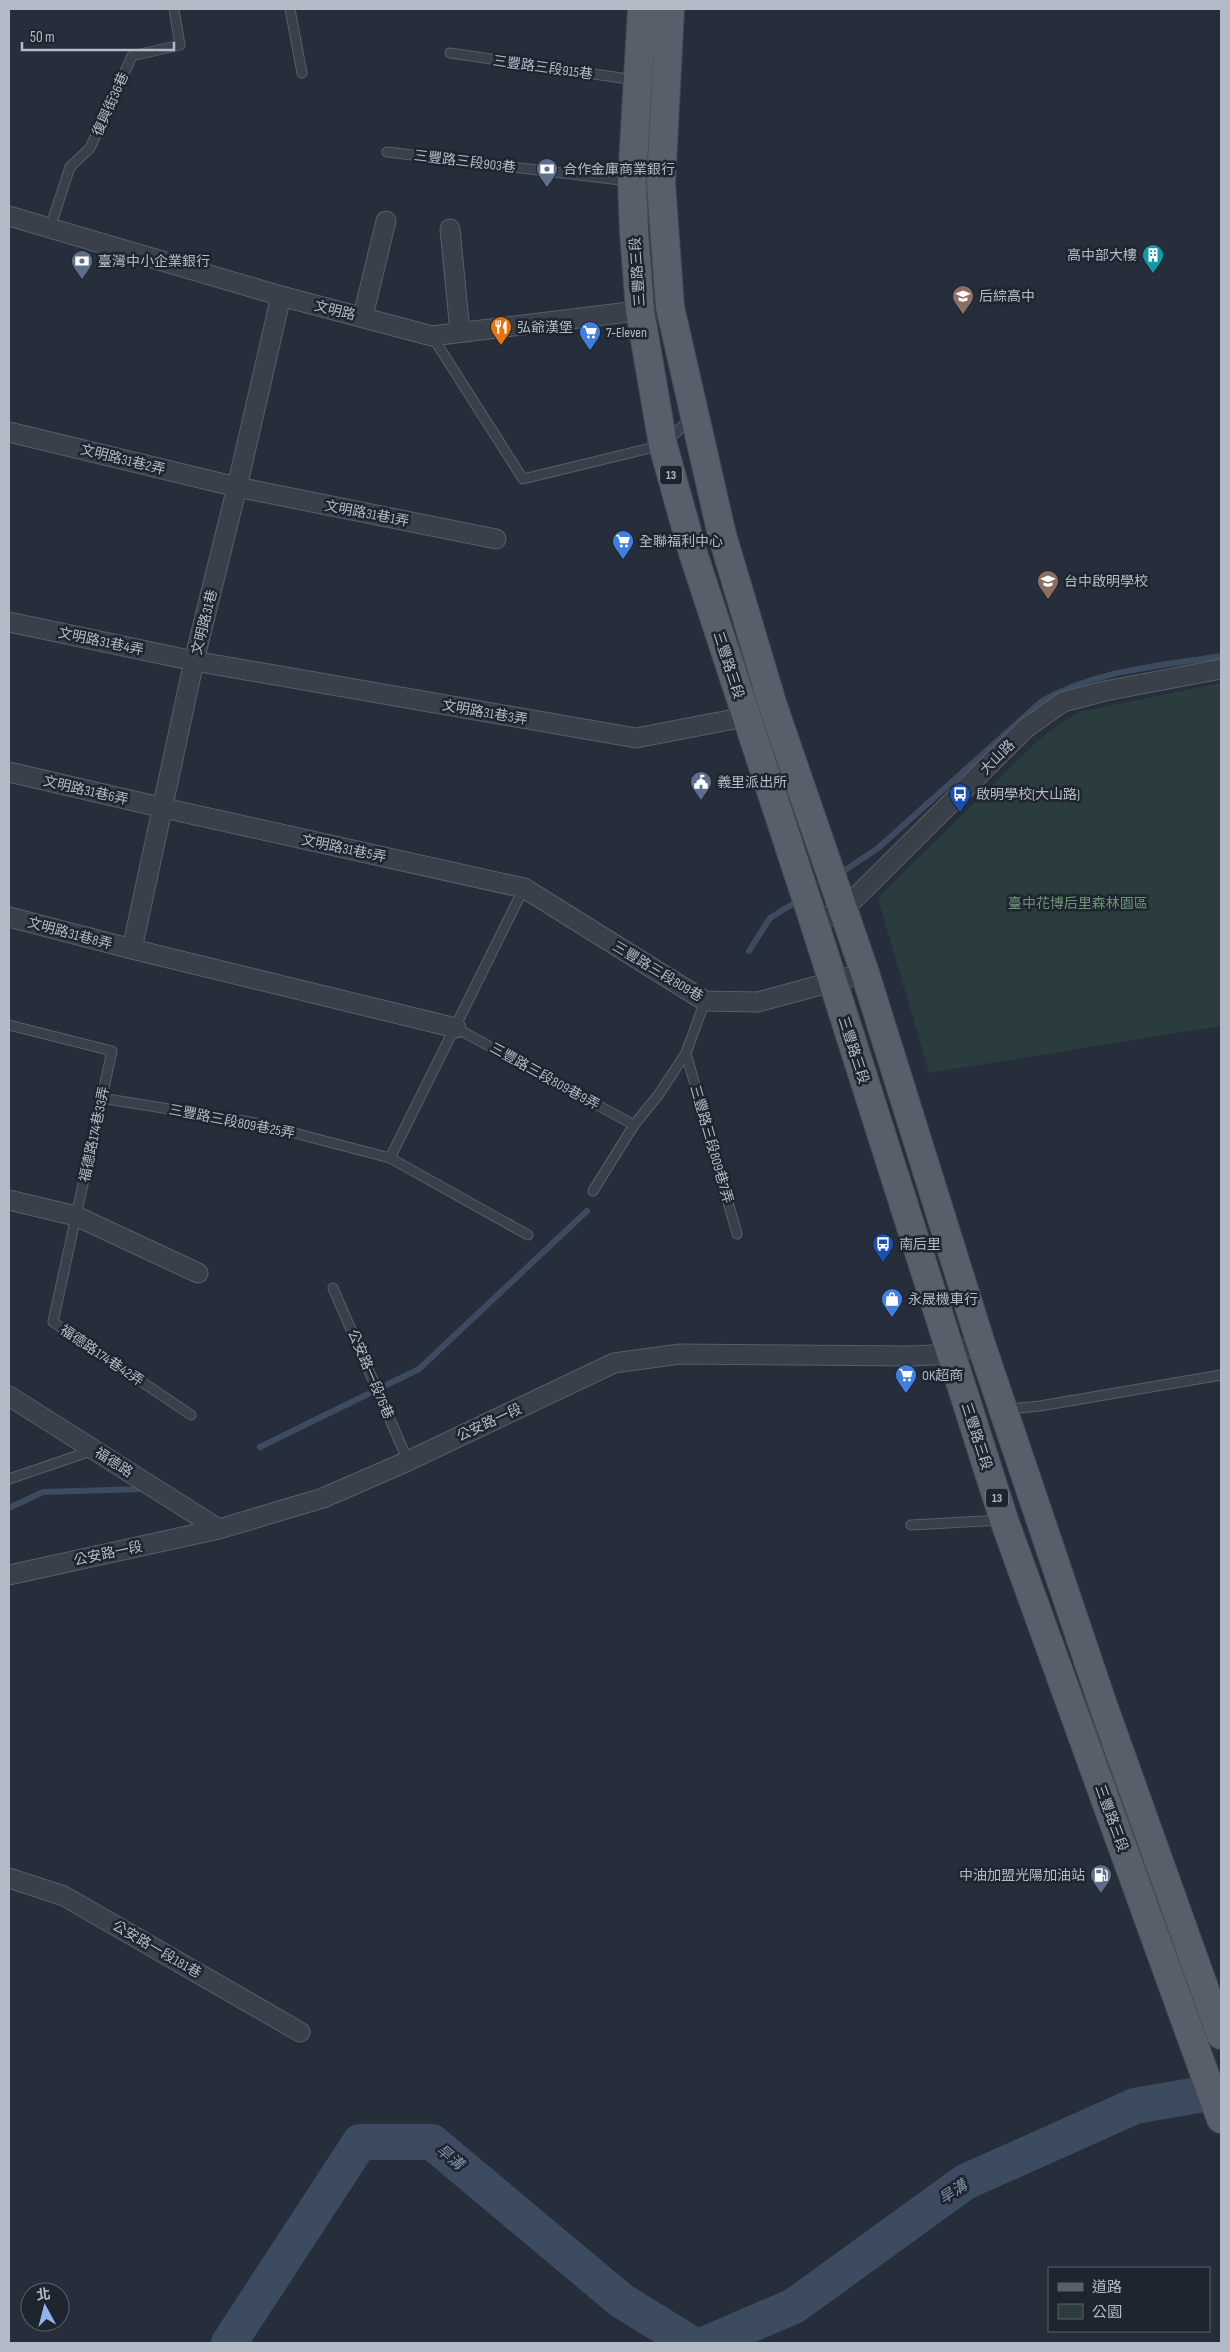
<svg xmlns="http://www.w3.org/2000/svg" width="1230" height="2352" font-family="'Sofia Sans Condensed','Noto Sans TC',sans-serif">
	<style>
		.green { fill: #2a3c3d }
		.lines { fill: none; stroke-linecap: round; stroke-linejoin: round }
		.stream { stroke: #3d4b61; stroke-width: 6 }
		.river { stroke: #3d4b61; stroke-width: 36 }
		.lane-casing { stroke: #575e68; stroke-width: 11 }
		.street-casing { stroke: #575e68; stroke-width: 21 }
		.primary-casing { stroke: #424953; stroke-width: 30 }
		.lane { stroke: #39404a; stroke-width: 9 }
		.street { stroke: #39404a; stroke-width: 19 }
		.primary { stroke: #575f6a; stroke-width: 28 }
		.labels { text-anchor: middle; stroke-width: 5; stroke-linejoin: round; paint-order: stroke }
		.shield { fill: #1e252f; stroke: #878e99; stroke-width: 1 }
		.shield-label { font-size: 12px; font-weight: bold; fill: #b4bbc6 }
		.street-label { font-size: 14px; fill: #b4bbc6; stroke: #1e252f }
		.poi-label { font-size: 14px; fill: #b4bbc6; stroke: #1e252f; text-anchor: start }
		.park-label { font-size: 14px; fill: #6e9478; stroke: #1e252f }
		.water-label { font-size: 15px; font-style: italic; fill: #7f91aa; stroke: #1e252f }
	</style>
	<rect width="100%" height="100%" fill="#252e3a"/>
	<path class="green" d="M 1221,683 L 1221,1026 L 929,1073 L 878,898 L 1038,740 L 1078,712 Z"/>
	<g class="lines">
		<path class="stream" d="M 839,874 L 877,849 L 1042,701 C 1096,670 1161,666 1221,656
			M 749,951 L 770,918 L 799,900
			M 260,1447 L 419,1369 L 587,1211
			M 9,1508 L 43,1492 L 144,1489"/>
		<path class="river" d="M 229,2343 L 360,2142 L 432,2142 L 622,2301 L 690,2343
			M 708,2343 L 794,2306 L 965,2182 L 1135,2106 L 1221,2091"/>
		<g class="lane-casing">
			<path id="lane" d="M 290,9 L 302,73
				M 450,53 L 635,80
				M 387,152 L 629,181
				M 50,228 L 70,167 L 90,148 L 132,56 L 180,45 L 174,9
				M 432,336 L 523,479 L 663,445 L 691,418
				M 9,1025 L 112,1051 L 53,1322 L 191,1415
				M 456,1028 L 634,1125
				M 686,1053 L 737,1234
				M 101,1098 L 256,1123 L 390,1158 L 528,1235
				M 390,1158 L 524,888
				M 593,1191 L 634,1125 L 659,1094 L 686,1053 L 705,1001
				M 333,1288 L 408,1461
				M 1007,1409 L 1040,1406 L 1221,1375
				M 9,1479 L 94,1450
				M 911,1525 L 1001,1520"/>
		</g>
		<g class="street-casing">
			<path id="street" d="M 9,216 L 281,296 L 432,336 L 670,307
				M 450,229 L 460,332
				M 363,316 L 386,221
				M 9,432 L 237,487 L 496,539
				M 9,622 L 194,661 L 636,738 L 745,717 L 773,706
				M 9,772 L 164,808 L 524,888 L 705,1001 L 758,1002 L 865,973
				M 9,917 L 132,949 L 456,1028
				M 814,922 L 843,910 L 1026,728 L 1063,702 L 1105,691 L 1221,669
				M 132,949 L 194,661 L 237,487 L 281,296
				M 9,1200 L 76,1216 L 198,1273
				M 9,1396 L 219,1529
				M 9,1575 L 219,1529 L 323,1498 L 408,1461 L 614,1363 L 680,1354 L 913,1356 L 950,1354 L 981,1344
				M 9,1878 L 64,1896 L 300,2032"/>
		</g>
		<g class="primary-casing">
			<path id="primary" d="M 642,9 L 632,181 L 634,232 L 640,311 L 663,445 L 693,553 L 814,922 L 1004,1520 L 1221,2119
				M 670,9 L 661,183 L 670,307 L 722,535 L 773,706 L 865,973 L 981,1344 L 1103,1705 L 1221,2035"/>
		</g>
		<use href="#lane" class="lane"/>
		<use href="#street" class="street"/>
		<use href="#primary" class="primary"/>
	</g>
	<defs>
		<g id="bank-pin" transform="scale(1.125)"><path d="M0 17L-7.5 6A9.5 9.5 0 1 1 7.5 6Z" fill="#5c6f8a" stroke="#1e252f"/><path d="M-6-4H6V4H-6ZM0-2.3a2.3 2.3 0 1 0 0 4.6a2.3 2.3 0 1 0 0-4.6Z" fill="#fff"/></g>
		<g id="building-pin" transform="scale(1.125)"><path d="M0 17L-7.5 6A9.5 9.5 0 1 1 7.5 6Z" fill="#0f9aa8" stroke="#1e252f"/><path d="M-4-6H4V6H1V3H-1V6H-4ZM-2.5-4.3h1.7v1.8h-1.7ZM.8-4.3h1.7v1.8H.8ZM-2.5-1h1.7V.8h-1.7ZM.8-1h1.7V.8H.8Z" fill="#fff"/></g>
		<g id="school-pin" transform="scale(1.125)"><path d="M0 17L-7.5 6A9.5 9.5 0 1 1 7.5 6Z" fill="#8d6e63" stroke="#1e252f"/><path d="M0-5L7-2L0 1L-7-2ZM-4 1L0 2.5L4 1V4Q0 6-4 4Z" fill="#fff"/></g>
		<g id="restaurant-pin" transform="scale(1.125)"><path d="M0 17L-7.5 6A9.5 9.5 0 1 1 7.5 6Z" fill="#e8710a" stroke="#1e252f"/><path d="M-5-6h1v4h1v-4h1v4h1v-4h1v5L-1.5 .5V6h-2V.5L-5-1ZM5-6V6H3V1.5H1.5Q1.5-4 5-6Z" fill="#fff"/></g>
		<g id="supermarket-pin" transform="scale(1.125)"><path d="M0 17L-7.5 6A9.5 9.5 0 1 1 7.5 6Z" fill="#3f7fe0" stroke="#1e252f"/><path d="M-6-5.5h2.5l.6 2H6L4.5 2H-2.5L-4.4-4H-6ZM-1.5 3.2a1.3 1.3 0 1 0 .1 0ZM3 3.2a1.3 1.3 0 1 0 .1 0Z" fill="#fff"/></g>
		<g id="civic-pin" transform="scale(1.125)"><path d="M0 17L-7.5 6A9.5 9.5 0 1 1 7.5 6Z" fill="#5c6f8a" stroke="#1e252f"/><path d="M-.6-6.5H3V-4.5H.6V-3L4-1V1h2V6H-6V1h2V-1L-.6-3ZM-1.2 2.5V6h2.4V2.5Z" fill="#fff"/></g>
		<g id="bus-pin" transform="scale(1.125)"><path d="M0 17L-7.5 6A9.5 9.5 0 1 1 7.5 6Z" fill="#1a4fb4" stroke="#1e252f"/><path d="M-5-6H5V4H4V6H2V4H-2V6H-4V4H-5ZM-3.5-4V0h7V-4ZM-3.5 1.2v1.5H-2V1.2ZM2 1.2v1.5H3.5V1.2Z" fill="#fff"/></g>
		<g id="shop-pin" transform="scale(1.125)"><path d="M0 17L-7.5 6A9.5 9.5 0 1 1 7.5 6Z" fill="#3f7fe0" stroke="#1e252f"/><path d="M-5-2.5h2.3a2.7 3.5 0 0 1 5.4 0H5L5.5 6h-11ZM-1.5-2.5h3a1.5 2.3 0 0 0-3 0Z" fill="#fff"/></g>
		<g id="fuel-pin" transform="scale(1.125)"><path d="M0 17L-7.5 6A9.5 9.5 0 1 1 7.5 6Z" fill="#5c6f8a" stroke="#1e252f"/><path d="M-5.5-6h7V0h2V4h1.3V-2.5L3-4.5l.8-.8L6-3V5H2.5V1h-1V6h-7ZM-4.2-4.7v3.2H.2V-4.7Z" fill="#fff"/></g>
	</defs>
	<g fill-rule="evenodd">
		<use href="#bank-pin" x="547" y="169"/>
		<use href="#building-pin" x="1153" y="255"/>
		<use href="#bank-pin" x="82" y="261"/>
		<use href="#school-pin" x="963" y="296"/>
		<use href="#restaurant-pin" x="501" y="327"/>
		<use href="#supermarket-pin" x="590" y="332"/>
		<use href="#supermarket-pin" x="623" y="541"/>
		<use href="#school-pin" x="1048" y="581"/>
		<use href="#civic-pin" x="701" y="782"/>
		<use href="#bus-pin" x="960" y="794"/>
		<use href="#bus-pin" x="883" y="1244"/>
		<use href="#shop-pin" x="892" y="1299"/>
		<use href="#supermarket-pin" x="906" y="1375"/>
		<use href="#fuel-pin" x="1101" y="1875"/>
	</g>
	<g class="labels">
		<g class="shield">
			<rect x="660" y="465.5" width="22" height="19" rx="4"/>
			<rect x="986" y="1488.5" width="22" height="19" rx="4"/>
		</g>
		<g class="shield-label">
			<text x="671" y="479">13</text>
			<text x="997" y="1502">13</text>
		</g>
		<g class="street-label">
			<text transform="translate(543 67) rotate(8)" y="5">三豐路三段915巷</text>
			<text transform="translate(110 104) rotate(-66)" y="5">復興街36巷</text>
			<text transform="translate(465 161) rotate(7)" y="5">三豐路三段903巷</text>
			<text transform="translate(637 272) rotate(-94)" y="5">三豐路三段</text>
			<text transform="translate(335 310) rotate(14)" y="5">文明路</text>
			<text transform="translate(123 459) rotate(14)" y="5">文明路31巷2弄</text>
			<text transform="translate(367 513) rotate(11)" y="5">文明路31巷1弄</text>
			<text transform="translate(204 622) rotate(-76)" y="5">文明路31巷</text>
			<text transform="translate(101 641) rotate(12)" y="5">文明路31巷4弄</text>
			<text transform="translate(729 665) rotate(72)" y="5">三豐路三段</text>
			<text transform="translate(485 712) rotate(10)" y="5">文明路31巷3弄</text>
			<text transform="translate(997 757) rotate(-45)" y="5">大山路</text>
			<text transform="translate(86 790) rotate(13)" y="5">文明路31巷6弄</text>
			<text transform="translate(344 848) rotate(12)" y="5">文明路31巷5弄</text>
			<text transform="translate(70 933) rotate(15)" y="5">文明路31巷8弄</text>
			<text transform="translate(658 971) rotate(31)" y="5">三豐路三段809巷</text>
			<text transform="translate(854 1050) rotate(72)" y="5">三豐路三段</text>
			<text transform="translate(545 1076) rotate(29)" y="5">三豐路三段809巷9弄</text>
			<text transform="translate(232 1121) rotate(11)" y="5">三豐路三段809巷25弄</text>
			<text transform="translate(94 1134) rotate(-78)" y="5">福德路174巷33弄</text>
			<text transform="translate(712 1144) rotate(74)" y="5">三豐路三段809巷7弄</text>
			<text transform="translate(102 1355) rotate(34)" y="5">福德路174巷42弄</text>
			<text transform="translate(371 1374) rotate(67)" y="5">公安路一段76巷</text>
			<text transform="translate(489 1422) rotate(-25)" y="5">公安路一段</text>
			<text transform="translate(977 1436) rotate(72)" y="5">三豐路三段</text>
			<text transform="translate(114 1462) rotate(33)" y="5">福德路</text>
			<text transform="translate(108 1553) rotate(-12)" y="5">公安路一段</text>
			<text transform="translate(1112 1818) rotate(70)" y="5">三豐路三段</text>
			<text transform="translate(157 1949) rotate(30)" y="5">公安路一段181巷</text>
		</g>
		<g class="poi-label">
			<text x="563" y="174">合作金庫商業銀行</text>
			<text x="1137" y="260" text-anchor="end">高中部大樓</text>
			<text x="98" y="266">臺灣中小企業銀行</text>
			<text x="979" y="301">后綜高中</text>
			<text x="517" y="332">弘爺漢堡</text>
			<text x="606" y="337">7-Eleven</text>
			<text x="639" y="546">全聯福利中心</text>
			<text x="1064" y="586">台中啟明學校</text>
			<text x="717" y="787">義里派出所</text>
			<text x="976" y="799">啟明學校(大山路)</text>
			<text x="899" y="1249">南后里</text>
			<text x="908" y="1304">永晟機車行</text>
			<text x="922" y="1380">OK超商</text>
			<text x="1085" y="1880" text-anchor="end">中油加盟光陽加油站</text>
		</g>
		<g class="park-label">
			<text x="1078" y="908">臺中花博后里森林園區</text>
		</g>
		<g class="water-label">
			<text transform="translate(450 2157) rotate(40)" y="5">旱溝</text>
			<text transform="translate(953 2192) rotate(-34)" y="5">旱溝</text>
		</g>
	</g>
	<rect width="1230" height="2352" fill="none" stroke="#b4bbc6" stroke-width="20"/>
	<rect x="1048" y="2267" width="162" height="65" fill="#1e252f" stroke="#5a616b"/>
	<rect x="1058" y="2283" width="25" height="8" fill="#575f6a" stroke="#5a616b"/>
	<text x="1092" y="2292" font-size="15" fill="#b4bbc6">道路</text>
	<rect x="1058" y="2304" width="25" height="15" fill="#2a3c3d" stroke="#5a616b"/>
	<text x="1092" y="2317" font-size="15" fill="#b4bbc6">公園</text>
	<g transform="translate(45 2307) rotate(353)"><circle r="24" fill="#1e252f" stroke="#5a616b"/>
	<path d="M0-4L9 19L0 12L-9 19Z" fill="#93b3ec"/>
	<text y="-8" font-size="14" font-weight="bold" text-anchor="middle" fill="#b4bbc6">北</text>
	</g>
	<path d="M22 42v8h152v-8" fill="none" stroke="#b4bbc6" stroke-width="2.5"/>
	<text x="30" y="42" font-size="15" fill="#b4bbc6" stroke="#1e252f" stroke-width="4" paint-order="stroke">50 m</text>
</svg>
